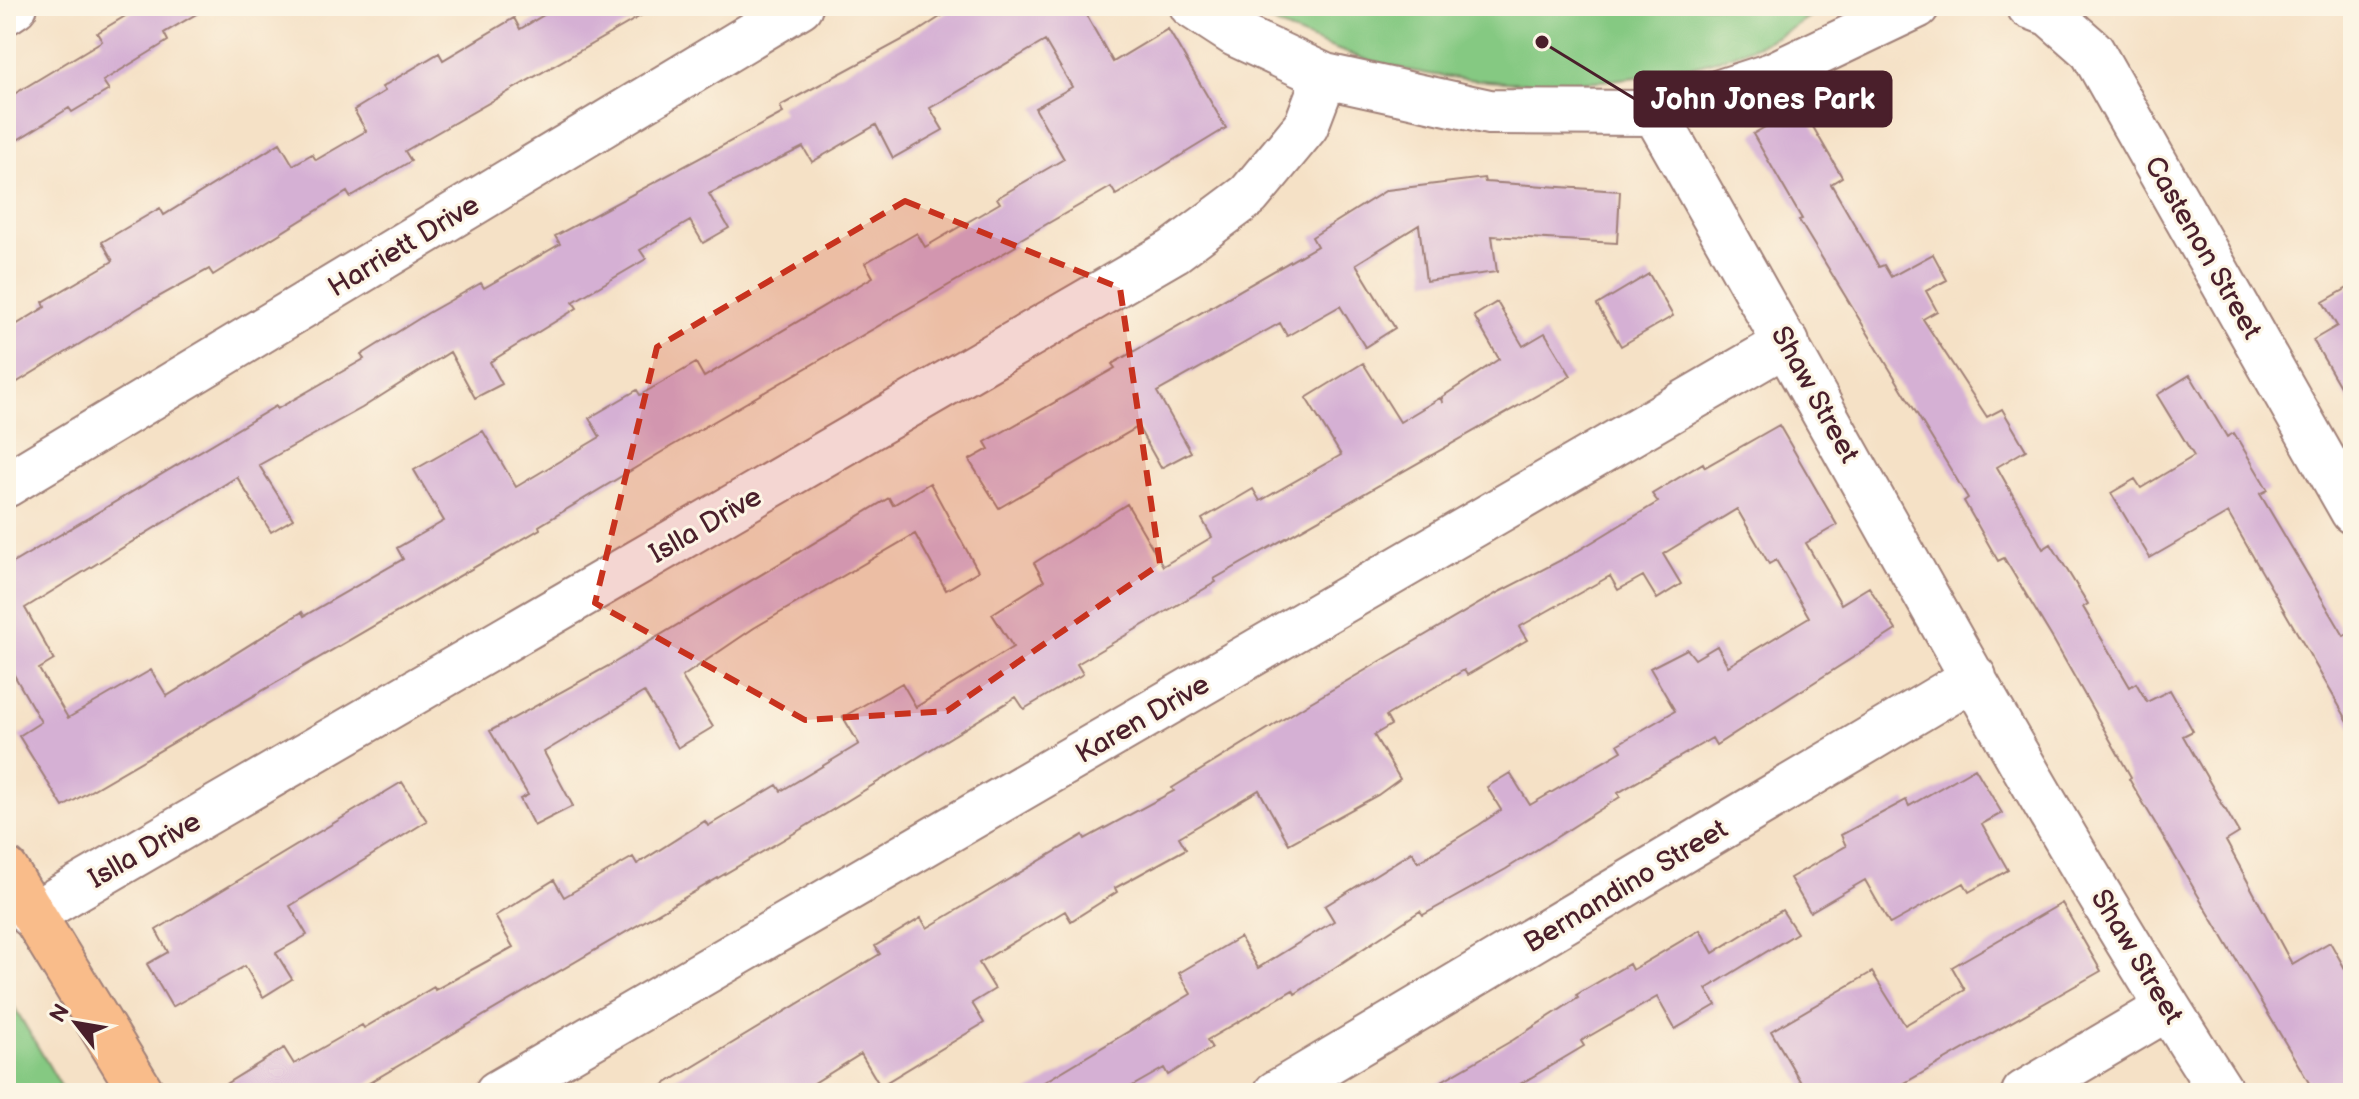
<svg xmlns="http://www.w3.org/2000/svg" width="2359" height="1099" font-family="'Balsamiq Sans',sans-serif">
	<style>
		.green { fill: #85c982; stroke: #687456; stroke-width: 2 }
		.building { fill: #d5b0d4; fill-rule: evenodd }
		.lines { fill: none; stroke-linecap: round; stroke-linejoin: round }
		.minor-casing { stroke: #a08078; stroke-width: 48 }
		.major-casing { stroke: #a08078; stroke-width: 48 }
		.minor { stroke: #fff; stroke-width: 44 }
		.major { stroke: #f9bc8a; stroke-width: 44 }
		.marked { fill: #c8321e; fill-opacity: 0.2; stroke: #c8321e; stroke-width: 6; stroke-dasharray: 16 10; stroke-linejoin: round }
		.labels { text-anchor: middle; stroke-width: 6; stroke-linejoin: round; paint-order: stroke }
		.street-label { font-size: 28px; fill: #4a1f2b; stroke: #fcf5e5 }
		.leader { fill: none; stroke: #4a1f2b; stroke-width: 3 }
		.callout-dot { fill: #4a1f2b; stroke: #fcf5e5; stroke-width: 3 }
		.callout { fill: #4a1f2b; stroke: #4a1f2b; stroke-width: 3 }
		.callout-label { font-size: 30px; text-anchor: middle; font-weight: bold; fill: #fff }
	</style>
	<rect width="100%" height="100%" fill="#fcf5e5"/>
	<filter id="ink" filterUnits="userSpaceOnUse"><feTurbulence type="fractalNoise" baseFrequency=".0125" numOctaves="2"/><feDisplacementMap in="SourceGraphic" scale="16" xChannelSelector="R" yChannelSelector="G"/><feConvolveMatrix kernelMatrix="1 2 1 2 8 2 1 2 1" color-interpolation-filters="sRGB"/></filter>
	<filter id="wash" filterUnits="userSpaceOnUse"><feTurbulence type="fractalNoise" baseFrequency=".006" numOctaves="4" result="noise"/><feDisplacementMap in="SourceGraphic" scale="32" xChannelSelector="R" yChannelSelector="G"/><feGaussianBlur stdDeviation="1.8" result="paint"/><feColorMatrix in="noise" values="0 0 0 0 0 0 0 0 0 0 0 0 0 0 0 0 0 1.4 0 .05"/><feComposite in="paint" operator="in"/></filter>
	<g filter="url(#wash)">
		<rect width="100%" height="100%" fill="#f5e1c6"/>
		<path class="green" d="M 1243,6 L 1823,6 C 1725,89 1528,95 1407,70 C 1356,59 1286,33 1243,6 Z
			M 6,993 L 65,1093 L 6,1093 Z"/>
		<g id="blocks">
			<path class="building" d="M 142,6 L 210,6 L 164,33 L 168,41 L 103,81 L 109,90 L 72,112 L 69,108 L 6,147 L 6,99 L 102,41 L 97,33 Z
				M 559,6 L 658,6 L 405,151 L 411,161 L 350,197 L 347,192 L 213,275 L 209,269 L 140,307 L 6,389 L 6,331 L 45,307 L 43,302 L 113,261 L 102,242 L 160,208 L 164,215 L 280,143 L 293,165 L 312,154 L 316,160 L 366,131 L 354,110 L 385,91 L 382,87 L 439,53 L 443,60 L 514,18 L 520,29 Z
				M 957,6 L 1081,6 L 1113,62 L 1168,29 L 1226,128 L 1116,195 L 1111,187 L 1014,243 L 1016,246 L 670,447 L 539,526 L 540,529 L 63,807 L 19,736 L 41,722 L 6,661 L 6,567 L 276,406 L 277,409 L 364,359 L 361,355 L 428,313 L 481,283 L 484,288 L 560,244 L 555,236 L 783,113 L 780,106 L 917,32 ZM 1045,41 L 1072,87 L 1035,108 L 1064,159 L 997,198 L 1000,203 L 925,247 L 917,233 L 865,263 L 873,277 L 704,377 L 696,363 L 640,395 L 637,390 L 589,418 L 600,437 L 516,487 L 483,431 L 414,470 L 444,521 L 397,548 L 403,559 L 304,616 L 302,612 L 167,696 L 151,670 L 68,718 L 39,669 L 54,660 L 25,608 L 237,477 L 271,532 L 293,519 L 259,465 L 362,408 L 450,352 L 475,398 L 502,384 L 490,362 L 577,308 L 573,302 L 646,259 L 640,250 L 690,221 L 703,243 L 729,228 L 709,194 L 803,147 L 812,162 L 876,125 L 893,158 L 943,130 L 930,108 Z
				M 1801,106 L 1842,177 L 1831,184 L 1879,267 L 1884,265 L 1891,277 L 1933,254 L 1947,280 L 1926,291 L 1937,311 L 1923,319 L 1987,417 L 2002,409 L 2026,450 L 1997,467 L 2043,549 L 2051,544 L 2088,604 L 2083,607 L 2130,687 L 2136,683 L 2147,702 L 2170,690 L 2193,731 L 2183,736 L 2239,833 L 2226,841 L 2292,964 L 2330,942 L 2353,983 L 2353,1093 L 2315,1093 L 2129,779 L 2131,777 L 2053,639 L 2004,558 L 1998,561 L 1964,501 L 1968,498 L 1799,220 L 1802,219 L 1753,134 Z
				M 1484,178 L 1485,182 L 1620,191 L 1617,243 L 1492,236 L 1497,272 L 1426,281 L 1419,225 L 1356,264 L 1395,328 L 1365,347 L 1340,306 L 1287,336 L 1280,323 L 1157,392 L 1191,452 L 1161,468 L 1138,427 L 999,508 L 969,460 L 989,449 L 985,442 L 1115,368 L 1112,364 L 1317,246 L 1312,237 L 1387,190 Z
				M 1649,274 L 1673,316 L 1621,346 L 1597,305 Z
				M 2353,285 L 2353,409 L 2313,340 L 2337,326 L 2323,302 Z
				M 1497,302 L 1523,346 L 1545,333 L 1571,376 L 1214,579 L 1216,582 L 1077,664 L 1083,674 L 1024,709 L 1016,697 L 803,828 L 352,1093 L 211,1093 L 284,1048 L 294,1064 L 362,1025 L 364,1028 L 434,987 L 435,990 L 513,947 L 495,916 L 554,880 L 564,897 L 633,857 L 637,864 L 705,821 L 708,826 L 777,785 L 781,791 L 859,744 L 843,717 L 902,683 L 916,707 L 1013,647 L 992,614 L 1044,581 L 1034,563 L 1127,504 L 1163,566 L 1212,537 L 1202,519 L 1253,489 L 1260,501 L 1341,455 L 1306,398 L 1363,363 L 1400,422 L 1440,398 L 1443,403 L 1442,397 L 1499,359 L 1474,316 Z
				M 2190,375 L 2227,437 L 2234,433 L 2268,490 L 2260,494 L 2344,636 L 2353,631 L 2353,730 L 2228,513 L 2150,558 L 2111,493 L 2135,479 L 2141,488 L 2194,456 L 2157,395 Z
				M 1779,425 L 1837,525 L 1806,543 L 1841,604 L 1869,587 L 1896,630 L 1716,745 L 1712,738 L 1618,793 L 1620,797 L 1506,869 L 1423,915 L 1420,911 L 1295,994 L 1293,990 L 1207,1040 L 1212,1048 L 1168,1075 L 1164,1068 L 1120,1093 L 1026,1093 L 1191,994 L 1179,973 L 1240,937 L 1258,968 L 1334,921 L 1325,906 L 1412,852 L 1418,862 L 1479,825 L 1501,810 L 1487,787 L 1510,773 L 1530,805 L 1622,751 L 1618,744 L 1675,711 L 1650,668 L 1687,649 L 1695,659 L 1717,646 L 1728,666 L 1809,617 L 1776,560 L 1769,564 L 1737,509 L 1663,554 L 1681,584 L 1657,599 L 1643,576 L 1618,590 L 1610,576 L 1519,627 L 1527,640 L 1467,675 L 1464,670 L 1386,716 L 1391,725 L 1374,735 L 1400,779 L 1378,795 L 1289,844 L 1259,790 L 1179,837 L 1186,849 L 1115,888 L 1117,892 L 1071,921 L 1065,911 L 979,963 L 995,989 L 972,1003 L 984,1023 L 880,1086 L 861,1054 L 798,1093 L 650,1093 L 880,954 L 875,946 L 921,918 L 927,928 L 1083,835 L 1085,839 L 1174,791 L 1172,788 L 1311,702 L 1499,592 L 1571,555 L 1658,502 L 1652,494 L 1703,463 L 1705,467 Z
				M 930,483 L 978,571 L 946,590 L 915,534 L 754,628 L 682,677 L 713,727 L 678,748 L 644,692 L 544,752 L 573,806 L 534,826 L 520,799 L 528,795 L 490,731 L 612,664 L 889,498 L 893,505 Z
				M 1975,768 L 2002,813 L 1982,824 L 2008,870 L 1969,892 L 1964,883 L 1890,924 L 1865,880 L 1810,912 L 1790,878 L 1846,846 L 1841,835 L 1906,800 L 1909,806 Z
				M 402,782 L 427,821 L 290,906 L 307,935 L 276,953 L 292,979 L 263,997 L 245,966 L 172,1007 L 147,964 L 168,952 L 156,930 Z
				M 2062,903 L 2101,971 L 1887,1093 L 1807,1093 L 1771,1031 L 1872,972 L 1905,1025 L 1965,990 L 1952,967 Z
				M 1782,910 L 1797,933 L 1706,989 L 1716,1005 L 1675,1029 L 1657,997 L 1581,1041 L 1584,1046 L 1505,1093 L 1421,1093 L 1513,1040 L 1578,998 L 1576,995 L 1629,964 L 1632,970 L 1700,930 L 1713,953 Z"/>
		</g>
	</g>
	<g filter="url(#ink)">
		<use href="#blocks" fill-opacity="0" stroke="#a08078" stroke-width="2"/>
		<g class="lines">
			<g class="minor-casing">
				<path id="minor" d="M 1192,6 L 1235,34 L 1325,76 L 1489,112 L 1655,113 C 1843,440 2018,776 2222,1093
					M 2029,6 L 2050,14 L 2092,51 L 2353,512
					M 6,12 L 15,6
					M 1655,113 L 1772,75 L 1917,6
					M 6,485 L 800,6
					M 31,915 L 1174,251 L 1249,195 L 1306,126 L 1325,76
					M 497,1093 L 1787,343
					M 1276,1093 L 1974,677
					M 2024,1093 L 2168,1008"/>
			</g>
			<g class="major-casing">
				<path id="major" d="M 6,870 L 142,1093"/>
			</g>
			<use href="#minor" class="minor"/>
			<use href="#major" class="major"/>
		</g>
	</g>
	<path class="marked" d="M 905,201 L 1120,288 L 1160,564 L 947,711 L 805,720 L 595,603 L 657,347 Z"/>
	<g class="labels">
		<g class="street-label">
			<text transform="translate(403 245) rotate(-31)" y="10">Harriett Drive</text>
			<text transform="translate(2204 247) rotate(60)" y="10">Castenon Street</text>
			<text transform="translate(1816 394) rotate(61)" y="10">Shaw Street</text>
			<text transform="translate(705 524) rotate(-30)" y="10">Islla Drive</text>
			<text transform="translate(1142 718) rotate(-30)" y="10">Karen Drive</text>
			<text transform="translate(144 849) rotate(-30)" y="10">Islla Drive</text>
			<text transform="translate(1625 885) rotate(-31)" y="10">Bernandino Street</text>
			<text transform="translate(2138 956) rotate(59)" y="10">Shaw Street</text>
		</g>
	</g>
	<path class="leader" d="M1542 42L1635 99"/>
	<circle class="callout-dot" cx="1542" cy="42" r="8"/>
	<rect class="callout" x="1635" y="72" width="256" height="54" rx="8"/>
	<g class="callout-label">
		<text x="1763" y="109">John Jones Park</text>
	</g>
	<rect width="2359" height="1099" fill="none" stroke="#fcf5e5" stroke-width="32"/>
	<g transform="translate(76 1023) rotate(301)" stroke="#fcf5e5" stroke-width="6" paint-order="stroke">
	<path d="M0-6L14 30L0 20L-14 30Z" fill="#4a1f2b"/>
	<text y="-12" font-size="22" font-weight="bold" text-anchor="middle" fill="#4a1f2b">N</text>
	</g>
</svg>
